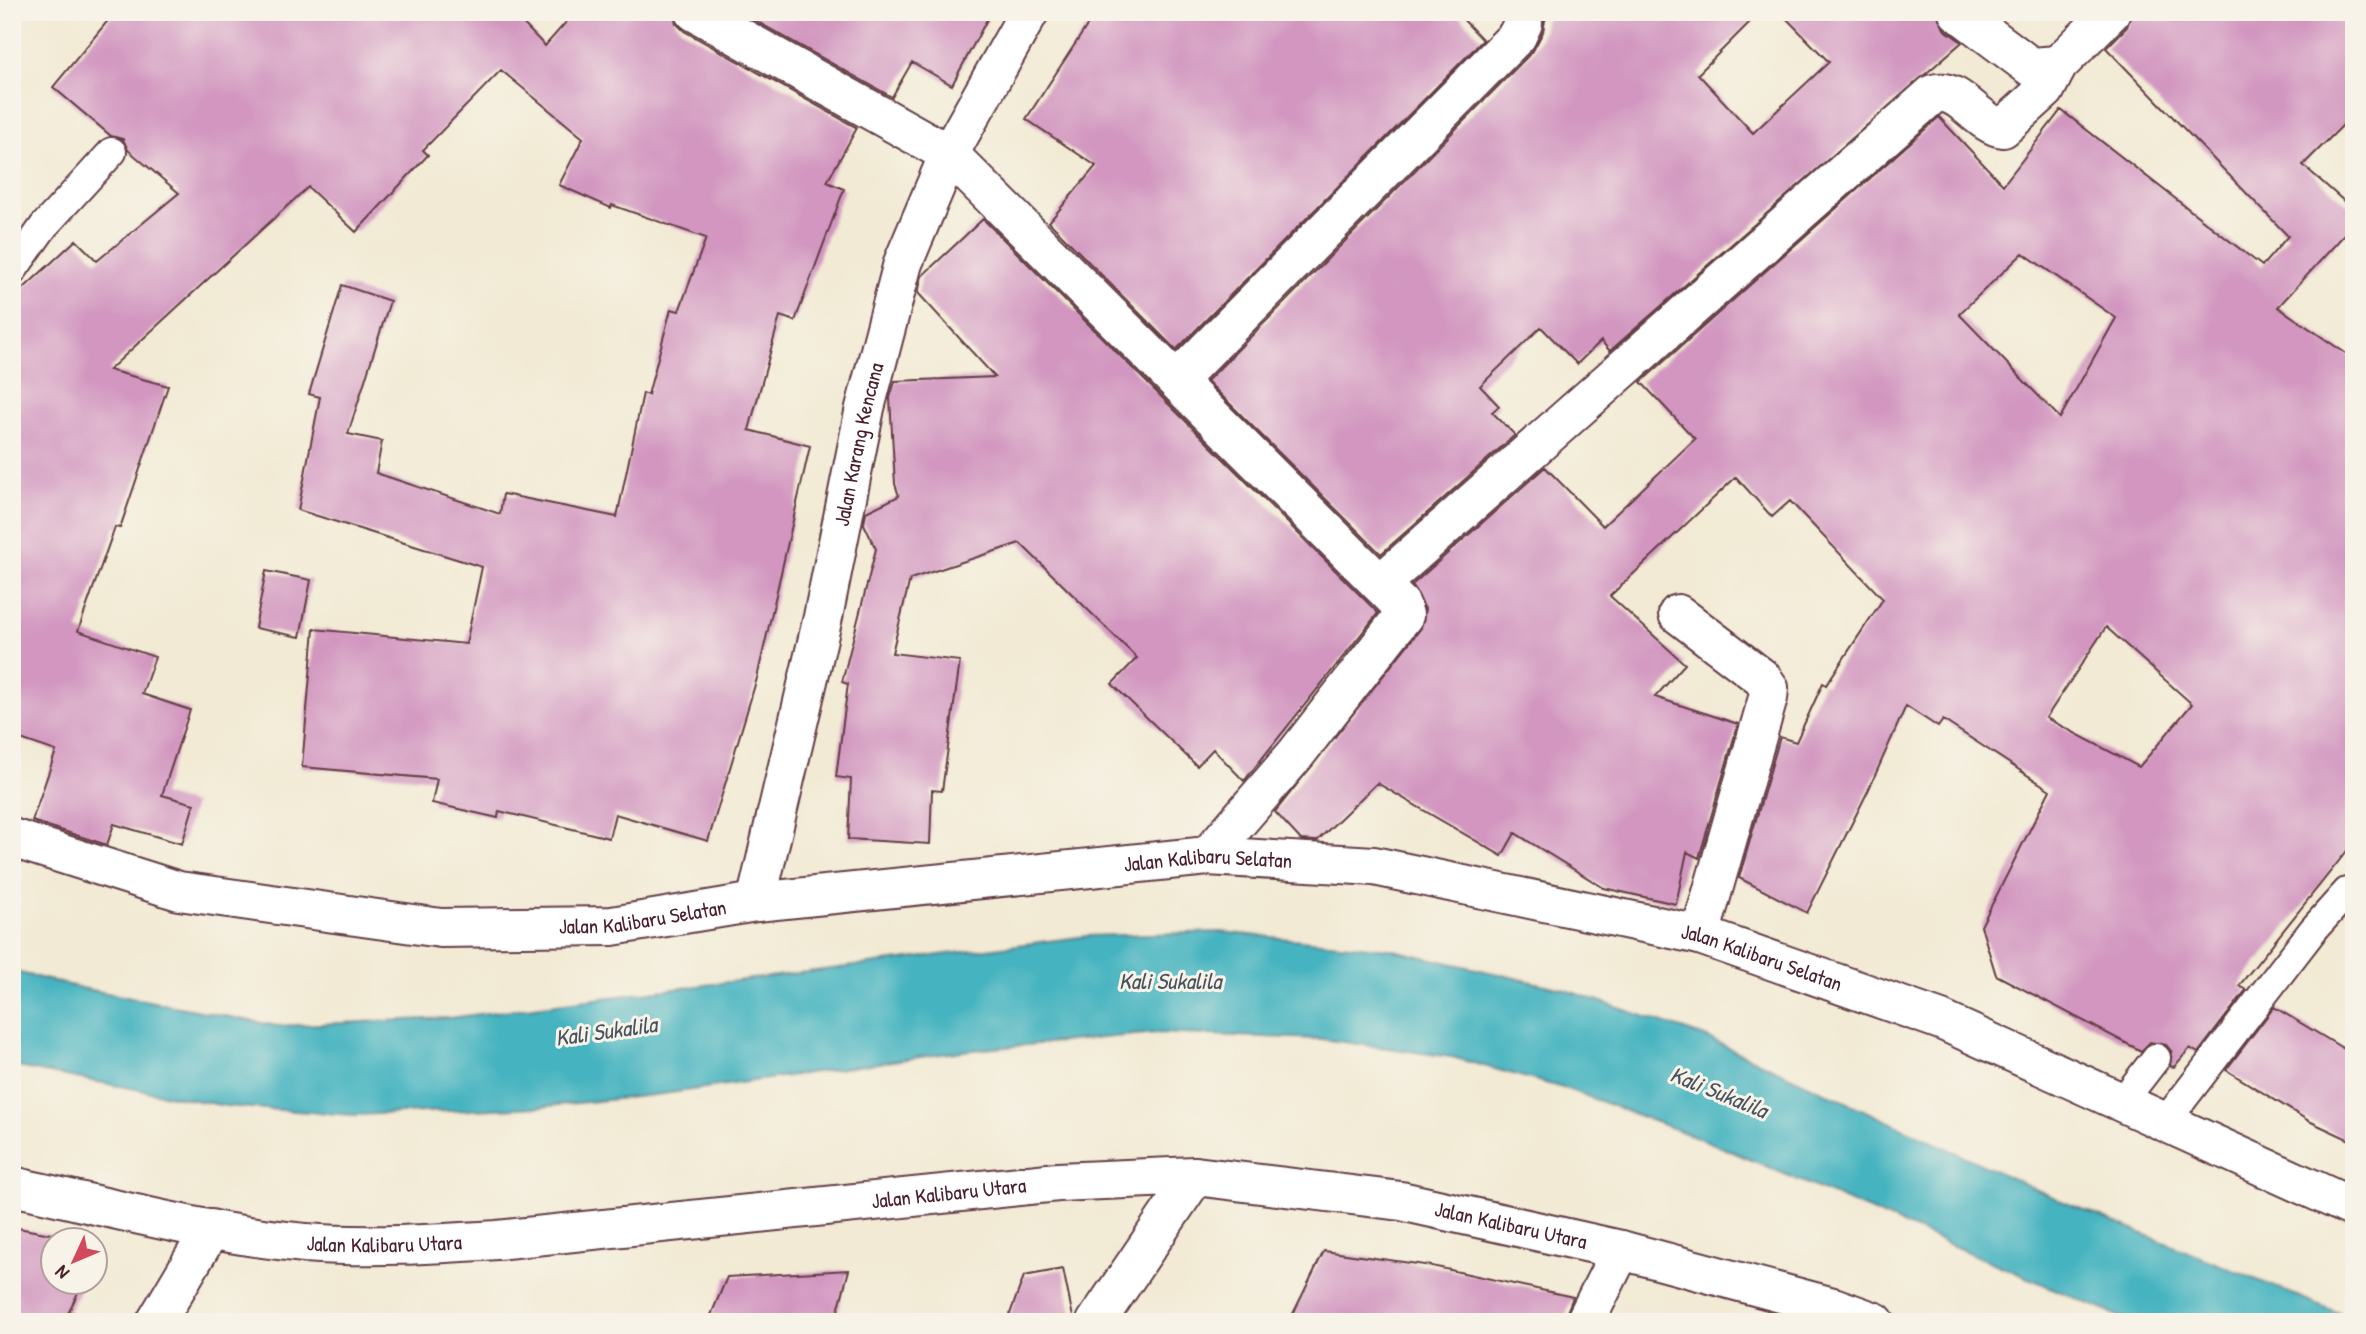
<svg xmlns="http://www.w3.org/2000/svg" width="2366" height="1334" font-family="'Patrick Hand',sans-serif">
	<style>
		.water { fill: #44b3c0; stroke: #476976; stroke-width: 2 }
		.building { fill: #d296c0; fill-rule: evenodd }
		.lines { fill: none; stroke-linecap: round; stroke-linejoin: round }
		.service-casing { stroke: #633d44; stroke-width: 32 }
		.minor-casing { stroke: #633d44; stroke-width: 42 }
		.service { stroke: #fff; stroke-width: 28 }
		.minor { stroke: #fff; stroke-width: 38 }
		.labels { text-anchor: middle; stroke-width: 6; stroke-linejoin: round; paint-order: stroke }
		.street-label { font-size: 21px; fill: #4a1f2b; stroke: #f7f3e8 }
		.water-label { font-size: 23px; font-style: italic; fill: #48535f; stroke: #f7f3e8 }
	</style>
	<rect width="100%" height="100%" fill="#f7f3e8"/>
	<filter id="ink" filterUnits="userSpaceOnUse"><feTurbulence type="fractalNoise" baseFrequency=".0143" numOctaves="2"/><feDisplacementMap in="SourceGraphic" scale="14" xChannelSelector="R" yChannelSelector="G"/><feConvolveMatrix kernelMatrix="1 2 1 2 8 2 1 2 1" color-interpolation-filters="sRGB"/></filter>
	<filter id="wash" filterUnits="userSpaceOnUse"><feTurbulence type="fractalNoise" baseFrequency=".00686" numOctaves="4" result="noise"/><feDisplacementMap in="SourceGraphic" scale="28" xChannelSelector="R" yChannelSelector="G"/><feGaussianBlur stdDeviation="1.57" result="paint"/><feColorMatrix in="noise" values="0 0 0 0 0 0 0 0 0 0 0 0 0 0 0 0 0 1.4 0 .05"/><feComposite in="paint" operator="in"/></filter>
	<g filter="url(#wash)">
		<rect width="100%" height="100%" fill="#f2ead4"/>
		<path class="water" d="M 1221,932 L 1389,949 L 1563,989 L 1705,1037 L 2059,1200 L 2354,1319 L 2354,1322 L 2132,1322 L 1707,1141 L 1570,1090 L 1452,1057 L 1322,1039 L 1156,1033 L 962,1051 L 663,1094 L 539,1107 L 354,1115 L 226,1106 L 12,1066 L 12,971 L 81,988 L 277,1026 L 449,1018 L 1087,936 Z"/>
		<g id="blocks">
			<path class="building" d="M 115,12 L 512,12 L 545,46 L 575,12 L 673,12 L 676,23 L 684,31 L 857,128 L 827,182 L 844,189 L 795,321 L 780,316 L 749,430 L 810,446 L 757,678 L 708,841 L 615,814 L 609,838 L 499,811 L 498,818 L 432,803 L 437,779 L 302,767 L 314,629 L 466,644 L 482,567 L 298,510 L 320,397 L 309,394 L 342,285 L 390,301 L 348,434 L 382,441 L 376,473 L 500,514 L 503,494 L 617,517 L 643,393 L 648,395 L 671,309 L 679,311 L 706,238 L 612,205 L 611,208 L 559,185 L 583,138 L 501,70 L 423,150 L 428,155 L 356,232 L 308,187 L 109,370 L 168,386 L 120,528 L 115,527 L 78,631 L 155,657 L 142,694 L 190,710 L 162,795 L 194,804 L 182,844 L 114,824 L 107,845 L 32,821 L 56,751 L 12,736 L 12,299 L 76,240 L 97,261 L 179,193 L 128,150 L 123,139 L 111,136 L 53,87 Z
				M 740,12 L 991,12 L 952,85 L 912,62 L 892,97 Z
				M 1096,12 L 1456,12 L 1483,40 L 1176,350 L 1049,222 L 1096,166 L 1026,119 Z
				M 1552,12 L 1760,12 L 1698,74 L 1753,133 L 1829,62 L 1780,12 L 1937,12 L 1944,29 L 1962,42 L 1610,351 L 1601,341 L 1577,364 L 1541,327 L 1480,386 L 1499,406 L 1492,412 L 1515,435 L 1381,554 L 1207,381 L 1533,51 L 1543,32 L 1545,20 Z
				M 2132,12 L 2354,12 L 2354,114 L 2303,165 L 2354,210 L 2354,224 L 2278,307 L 2354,359 L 2354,842 L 2239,986 L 2246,990 L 2198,1053 L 2190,1048 L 2174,1067 L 2170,1066 L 2172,1052 L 2166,1045 L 2150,1042 L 2141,1051 L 1996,975 L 1981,926 L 2050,790 L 1943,720 L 1938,727 L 1906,706 L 1868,791 L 1807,913 L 1739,878 L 1780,737 L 1796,742 L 1823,683 L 1826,685 L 1883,599 L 1790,501 L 1772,517 L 1736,477 L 1610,596 L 1685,664 L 1655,697 L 1738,724 L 1699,858 L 1687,852 L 1676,904 L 1604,888 L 1515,833 L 1502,856 L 1377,783 L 1317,841 L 1301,840 L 1275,812 L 1421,628 L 1425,609 L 1412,585 L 1545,467 L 1603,526 L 1695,439 L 1641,382 L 1939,117 L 2003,185 L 2061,110 L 2262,266 L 2288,236 L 2106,48 L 2127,27 ZM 2023,253 L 2116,318 L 2060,418 L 1959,314 ZM 2106,627 L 2192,704 L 2139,767 L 2046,718 Z
				M 983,219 L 1378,613 L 1244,781 L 1213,749 L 1197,766 L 1112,684 L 1137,658 L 1020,543 L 910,579 L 892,653 L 960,661 L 942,791 L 932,790 L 930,844 L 848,839 L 851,779 L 836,777 L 848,684 L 842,682 L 876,549 L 864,524 L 866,512 L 899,496 L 895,484 L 890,398 L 895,381 L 995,377 L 918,293 L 922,276 Z
				M 266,571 L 311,580 L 300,637 L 255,628 Z
				M 2274,1007 L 2354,1055 L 2354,1142 L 2309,1121 L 2226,1070 Z
				M 12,1227 L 84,1240 L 52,1240 L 52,1282 L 83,1282 L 64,1322 L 12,1322 Z
				M 1324,1251 L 1432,1266 L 1573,1297 L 1563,1322 L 1289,1322 Z
				M 1063,1269 L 1074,1322 L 1007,1322 L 1024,1276 Z
				M 849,1270 L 835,1322 L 708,1322 L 727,1277 Z"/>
		</g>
	</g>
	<g filter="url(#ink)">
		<use href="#blocks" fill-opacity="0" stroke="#633d44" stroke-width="2"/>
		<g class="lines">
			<g class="service-casing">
				<path id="service" d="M 12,271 L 44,226 L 112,152
					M 2122,1102 L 2156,1058
					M 2165,1122 L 2313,930 L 2347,892"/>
			</g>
			<g class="minor-casing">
				<g id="minor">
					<path d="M 695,12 L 949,154 L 1401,605 L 1404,615 L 1296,754 L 1208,856"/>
					<path d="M 1958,12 L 2031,67 L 2058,65"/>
					<path d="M 1177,380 L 1517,36 L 1523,23 L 1521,12"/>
					<path d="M 1380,584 L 1933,94 C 1959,85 1978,125 2003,128 L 2045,90 L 2058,65 L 2111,12"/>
					<path d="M 1678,614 L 1762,678 L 1769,688 L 1768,698 L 1700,935"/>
					<path id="s1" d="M 12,838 L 179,891 L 441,928 L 612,926 L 756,902 L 1208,856 L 1374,866 L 1700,935 L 1941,1020 L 2354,1208"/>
					<path id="s2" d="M 756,902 L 823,617 L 865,408 L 903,263 L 949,154 L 1029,12"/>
					<path id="s3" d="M 12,1186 C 109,1207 207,1234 305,1243 C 369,1248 433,1244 497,1240 L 1058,1182 L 1195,1176 L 1401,1201 L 1621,1250 L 1833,1307 L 1875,1322"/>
					<path d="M 156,1322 L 211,1229"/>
					<path d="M 1096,1322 L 1195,1176"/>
					<path d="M 1585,1322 L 1621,1250"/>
				</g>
			</g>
			<use href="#service" class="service"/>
			<use href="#minor" class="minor"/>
		</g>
	</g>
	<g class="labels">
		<g class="street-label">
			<text dy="7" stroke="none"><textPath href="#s2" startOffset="469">Jalan Karang Kencana</textPath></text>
			<text dy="7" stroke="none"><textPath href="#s1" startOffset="1211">Jalan Kalibaru Selatan</textPath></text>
			<text dy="7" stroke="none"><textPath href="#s1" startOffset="642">Jalan Kalibaru Selatan</textPath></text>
			<text dy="7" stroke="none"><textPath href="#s1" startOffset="1776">Jalan Kalibaru Selatan</textPath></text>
			<text dy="7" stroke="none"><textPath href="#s3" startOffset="945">Jalan Kalibaru Utara</textPath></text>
			<text dy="7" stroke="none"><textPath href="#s3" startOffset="1512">Jalan Kalibaru Utara</textPath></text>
			<text dy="7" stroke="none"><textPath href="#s3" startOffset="378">Jalan Kalibaru Utara</textPath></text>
		</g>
		<g class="water-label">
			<text x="1170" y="989">Kali Sukalila</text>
			<text transform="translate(606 1031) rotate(-8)" y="8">Kali Sukalila</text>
			<text transform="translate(1719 1092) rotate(22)" y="8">Kali Sukalila</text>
		</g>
	</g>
	<rect width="2366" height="1334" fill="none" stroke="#f7f3e8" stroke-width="42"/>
	<g transform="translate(74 1261) rotate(226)"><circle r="33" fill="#f7f3e8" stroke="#b29e9c" stroke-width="2"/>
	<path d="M0-5L12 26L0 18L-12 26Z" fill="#d1495b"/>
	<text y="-10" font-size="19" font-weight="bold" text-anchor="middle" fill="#4a1f2b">N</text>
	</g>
</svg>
